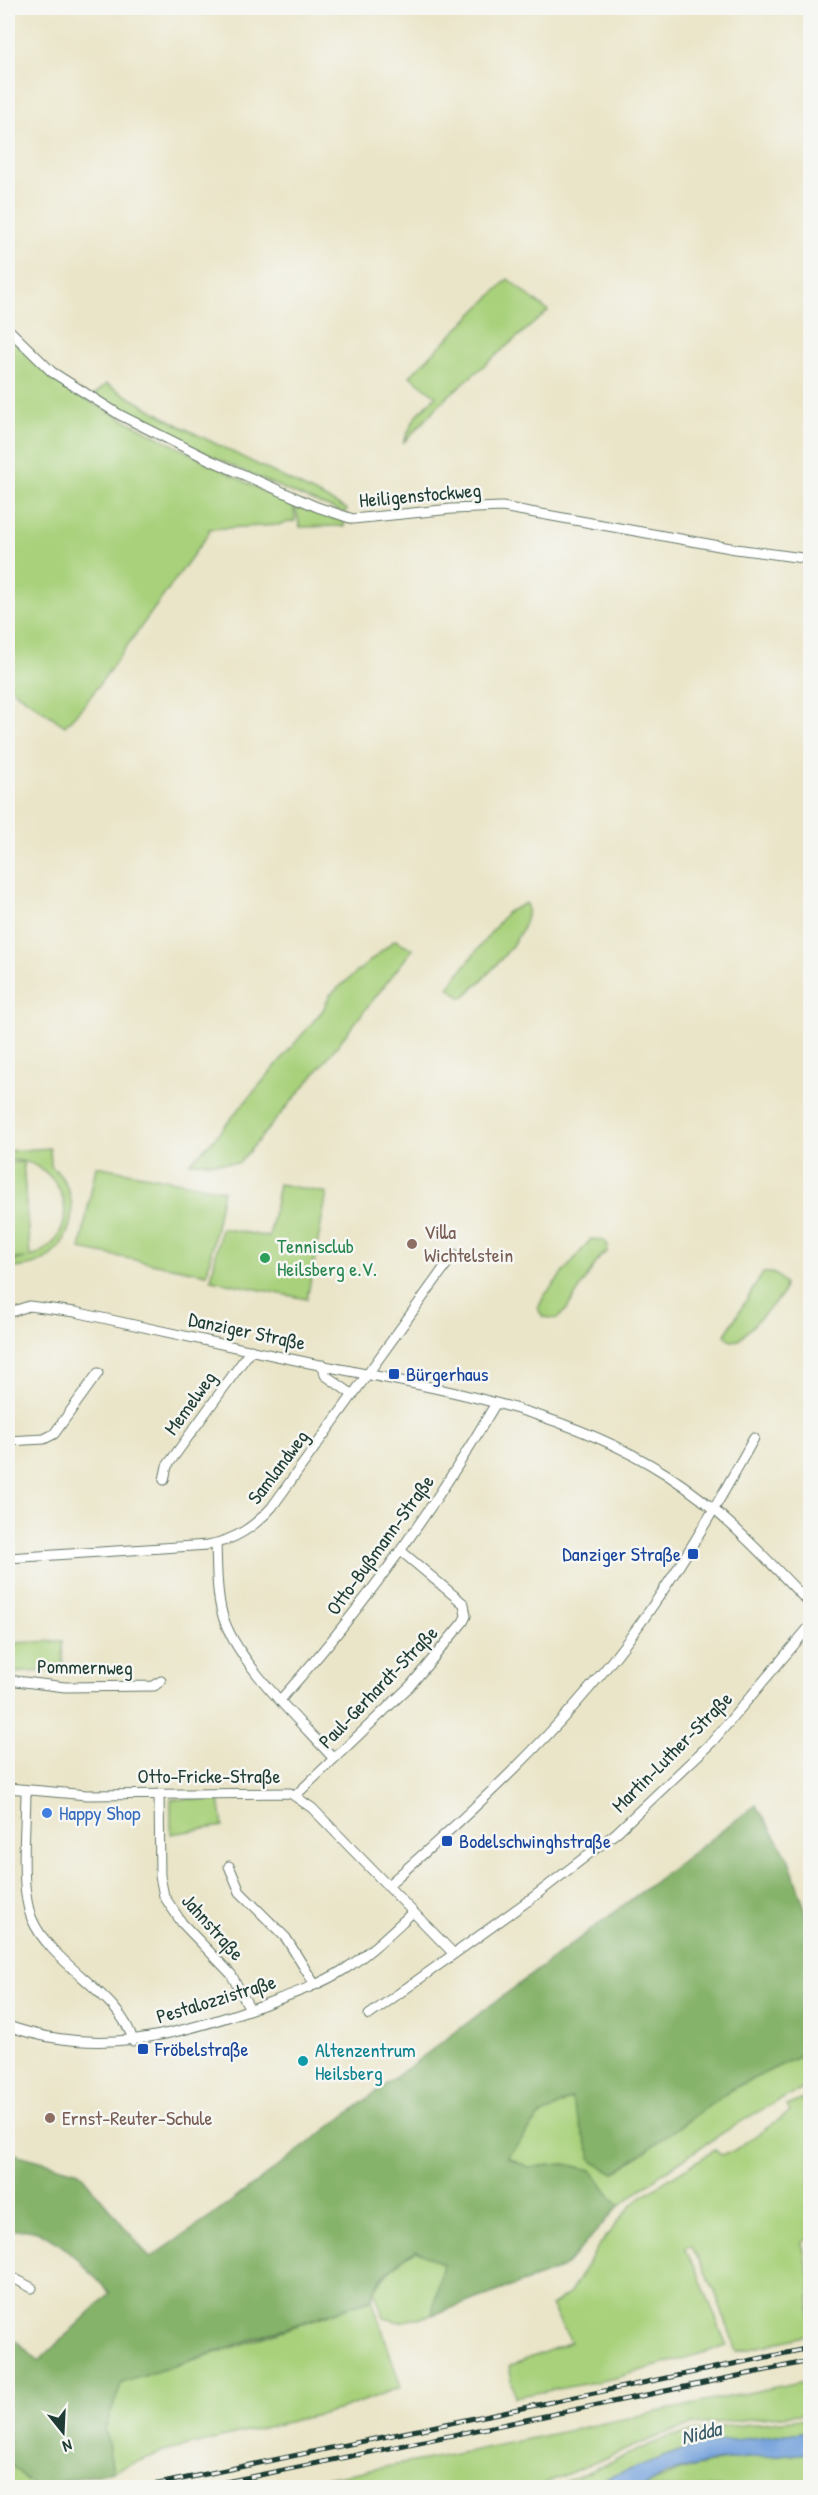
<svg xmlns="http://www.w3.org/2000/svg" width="818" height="2495" font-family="'Patrick Hand',sans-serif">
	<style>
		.green { fill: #a9d17b; stroke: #648758; stroke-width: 1.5 }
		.forest { fill: #86b36b; stroke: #527850; stroke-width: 1.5 }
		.water { fill: #73a1dc; stroke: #496f88; stroke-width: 1.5 }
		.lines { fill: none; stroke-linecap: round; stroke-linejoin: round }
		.street-casing { stroke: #667868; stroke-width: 11 }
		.street { stroke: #fff; stroke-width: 9 }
		.rail-casing { stroke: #1f3d34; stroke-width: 5 }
		.rail { stroke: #f6f6f2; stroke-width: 3; stroke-dasharray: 9; stroke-linecap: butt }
		.education-dot { fill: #8d6e63; stroke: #f6f6f2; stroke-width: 2 }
		.leisure-dot { fill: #2e9e5b; stroke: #f6f6f2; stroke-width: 2 }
		.transit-dot { fill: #1a4fb4; stroke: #f6f6f2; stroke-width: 2 }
		.shop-dot { fill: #3f7fe0; stroke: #f6f6f2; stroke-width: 2 }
		.culture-dot { fill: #0f9aa8; stroke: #f6f6f2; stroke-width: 2 }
		.labels { text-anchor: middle; stroke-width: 5; stroke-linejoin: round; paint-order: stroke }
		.street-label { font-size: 20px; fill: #1f3d34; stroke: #f6f6f2 }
		.education-label { font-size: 20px; fill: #785e54; stroke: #f6f6f2; text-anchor: start }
		.leisure-label { font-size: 20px; fill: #27864d; stroke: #f6f6f2; text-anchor: start }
		.transit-label { font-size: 20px; fill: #164399; stroke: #f6f6f2; text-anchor: start }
		.shop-label { font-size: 20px; fill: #366cbe; stroke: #f6f6f2; text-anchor: start }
		.culture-label { font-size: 20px; fill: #0d838f; stroke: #f6f6f2; text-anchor: start }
		.water-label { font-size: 21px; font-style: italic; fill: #385b66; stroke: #f6f6f2 }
	</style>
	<rect width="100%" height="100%" fill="#f6f6f2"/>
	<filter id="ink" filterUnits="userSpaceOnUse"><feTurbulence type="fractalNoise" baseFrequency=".0167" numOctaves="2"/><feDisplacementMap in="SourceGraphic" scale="12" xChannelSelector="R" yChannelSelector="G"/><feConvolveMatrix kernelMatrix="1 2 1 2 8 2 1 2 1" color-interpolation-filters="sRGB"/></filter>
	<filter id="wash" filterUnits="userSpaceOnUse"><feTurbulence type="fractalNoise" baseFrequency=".008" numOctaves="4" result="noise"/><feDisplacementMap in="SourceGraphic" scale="24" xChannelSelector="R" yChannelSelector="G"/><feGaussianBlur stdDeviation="1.35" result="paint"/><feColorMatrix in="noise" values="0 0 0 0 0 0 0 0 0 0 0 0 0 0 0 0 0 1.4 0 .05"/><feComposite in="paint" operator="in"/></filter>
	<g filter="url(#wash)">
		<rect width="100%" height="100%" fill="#eae5c8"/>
		<path class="green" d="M 508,279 L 548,311 L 447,397 L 403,443 L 416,416 L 436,396 L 410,376 Z
			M 8,334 L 49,375 L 79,396 L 294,507 L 295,521 L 278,525 L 209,529 L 209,533 L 85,704 L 65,726 L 8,686 Z
			M 106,384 L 182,427 L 347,509 L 345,513 C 258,482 176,439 94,395 Z
			M 295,506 L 345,522 L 344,526 L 300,527 Z
			M 526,903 C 537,928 481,983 462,998 L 448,987 L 507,912 Z
			M 395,940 L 413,949 L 314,1075 L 239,1163 L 190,1162 L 213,1140 L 323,1010 L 330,995 Z
			M 50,1148 L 51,1166 C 83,1192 77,1244 40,1262 C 30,1267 19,1268 8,1268 L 8,1261 L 27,1258 L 8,1259 L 8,1163 L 23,1162 L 30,1257 C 88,1238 68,1158 8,1160 L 8,1151 Z
			M 96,1166 L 223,1190 L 207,1274 L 80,1249 Z
			M 279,1184 L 327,1193 L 307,1299 L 211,1280 L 221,1228 L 269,1237 Z
			M 591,1239 L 603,1240 L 608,1245 L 607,1252 L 600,1257 L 566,1310 L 557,1319 L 543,1317 L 538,1309 L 544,1296 Z
			M 763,1273 C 775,1272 779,1275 785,1285 L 783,1294 L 739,1340 L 731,1341 L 725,1335 Z
			M 62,1641 L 63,1670 L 8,1673 L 8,1643 Z
			M 171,1799 L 219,1799 L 223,1826 L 171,1834 Z
			M 810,2051 L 810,2086 C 750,2111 671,2165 619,2206 L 591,2170 L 565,2164 L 528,2167 L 507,2157 L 539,2117 L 571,2098 L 615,2173 L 734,2088 Z
			M 806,2098 L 810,2099 L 810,2237 L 802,2243 L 810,2277 L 810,2335 L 737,2352 L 714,2289 L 691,2245 L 684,2248 L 696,2269 L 727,2346 L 611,2379 L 515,2397 L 509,2366 L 571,2342 L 551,2306 L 570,2293 L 598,2247 L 630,2207 L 643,2195 L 715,2150 L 721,2155 L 733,2151 L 790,2112 L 787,2106 Z
			M 417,2250 L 443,2264 L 432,2315 L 399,2322 L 384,2318 L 374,2290 L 396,2263 Z
			M 372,2299 L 401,2387 L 342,2409 L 163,2452 L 113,2471 L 105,2428 L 121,2383 L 256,2340 Z
			M 810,2380 L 810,2413 L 694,2425 L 666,2433 L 536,2487 L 277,2487 L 456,2454 Z
			M 810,2418 L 810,2431 L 695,2445 L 583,2487 L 551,2488 L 668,2437 L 722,2427 Z
			M 810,2452 L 810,2487 L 643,2488 C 694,2457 752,2458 810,2452 Z
			M 8,2462 L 35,2487 L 8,2487 Z"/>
		<path class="forest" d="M 756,1805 L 788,1857 L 810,1924 L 810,2051 L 734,2088 L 614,2173 L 593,2162 L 571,2098 L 539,2117 L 507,2157 L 528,2167 L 565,2164 L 591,2170 L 619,2206 L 563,2268 L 432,2315 L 443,2264 L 417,2250 C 399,2261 376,2276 372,2299 L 122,2383 L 105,2428 L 113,2471 L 35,2487 L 8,2462 L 8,2333 L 39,2361 L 110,2293 C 86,2269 53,2225 15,2230 L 8,2223 L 8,2152 L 79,2172 L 150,2258 L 212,2216 Z"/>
		<path class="water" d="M 810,2431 L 810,2452 L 715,2461 L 665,2474 L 643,2487 L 583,2487 L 695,2445 Z"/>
	</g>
	<g filter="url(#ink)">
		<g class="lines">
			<g class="street-casing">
				<path id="street" d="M 8,329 L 52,372 L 120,415 L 210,460 L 317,507 L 353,519 L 452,509 L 502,507 L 736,549 L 810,559
					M 8,1313 L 29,1306 L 75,1312 C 151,1328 228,1346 305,1362 C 427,1387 558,1405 666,1474 C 721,1509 765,1557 810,1604
					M 323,1365 L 325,1375 L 353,1395
					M 8,1441 L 44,1439 L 54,1434 L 98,1373
					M 164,1480 L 167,1466 L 251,1350
					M 216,1544 C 217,1566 216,1591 222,1613 C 233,1659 302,1723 334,1759
					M 8,1558 L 208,1545 C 235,1540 254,1527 272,1507 L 454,1254
					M 8,1680 L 65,1687 L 154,1686 L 161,1681
					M 281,1699 C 363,1608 434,1509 496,1403
					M 8,1788 L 87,1795 L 290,1793 L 312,1808 L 453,1953
					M 26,1791 C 26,1826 19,1888 32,1919 C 51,1965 122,1995 133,2041
					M 159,1794 L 160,1876 L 164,1896 L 182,1923 L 231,1974 L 250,2009
					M 296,1795 L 410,1686 L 463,1622 L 466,1616 L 464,1604 L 401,1551
					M 229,1866 L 240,1892 L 286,1938 L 315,1985
					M 387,1886 C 474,1810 559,1732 629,1639 C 676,1576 716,1507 754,1438
					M 369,2015 L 532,1898 L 616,1833 L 712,1742 L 810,1626
					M 8,2026 C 96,2057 172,2037 257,2007 C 287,1996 318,1986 345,1969 C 370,1953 390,1933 412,1913
					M 8,2275 L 32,2288"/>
			</g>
			<use href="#street" class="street"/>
			<g class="rail-casing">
				<path id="rail" d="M 139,2488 L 810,2348
					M 197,2488 L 810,2361"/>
			</g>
			<use href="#rail" class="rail"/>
		</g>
	</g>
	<g class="education-dot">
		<circle cx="412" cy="1244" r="6"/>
		<circle cx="50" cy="2118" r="6"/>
	</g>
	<circle class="leisure-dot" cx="265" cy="1258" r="6"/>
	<g class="transit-dot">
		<rect x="388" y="1368" width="12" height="12" rx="3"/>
		<rect x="687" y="1548" width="12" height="12" rx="3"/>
		<rect x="441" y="1835" width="12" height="12" rx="3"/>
		<rect x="137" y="2043" width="12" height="12" rx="3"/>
	</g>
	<circle class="shop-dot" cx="47" cy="1813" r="6"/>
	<circle class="culture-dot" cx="303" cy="2061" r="6"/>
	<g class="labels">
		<g class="street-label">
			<text transform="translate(420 495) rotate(-5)" y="7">Heiligenstockweg</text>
			<text transform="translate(247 1331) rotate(12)" y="7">Danziger Straße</text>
			<text transform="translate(190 1403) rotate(-54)" y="7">Memelweg</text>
			<text transform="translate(278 1467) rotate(-53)" y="7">Samlandweg</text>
			<text transform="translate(380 1545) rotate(-54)" y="7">Otto-Bußmann-Straße</text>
			<text transform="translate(85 1667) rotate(1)" y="7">Pommernweg</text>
			<text transform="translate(378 1687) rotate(-46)" y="7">Paul-Gerhardt-Straße</text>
			<text transform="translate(672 1752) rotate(-45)" y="7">Martin-Luther-Straße</text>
			<text x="209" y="1783">Otto-Fricke-Straße</text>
			<text transform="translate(213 1927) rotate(48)" y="7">Jahnstraße</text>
			<text transform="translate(216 1999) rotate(-17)" y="7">Pestalozzistraße</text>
		</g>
		<g class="education-label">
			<text x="424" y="1239">Villa<tspan x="424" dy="23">Wichtelstein</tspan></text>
			<text x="62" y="2125">Ernst-Reuter-Schule</text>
		</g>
		<g class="leisure-label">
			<text x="277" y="1253">Tennisclub<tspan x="277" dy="23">Heilsberg e.V.</tspan></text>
		</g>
		<g class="transit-label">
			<text x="406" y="1381">Bürgerhaus</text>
			<text x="681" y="1561" text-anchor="end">Danziger Straße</text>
			<text x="459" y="1848">Bodelschwinghstraße</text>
			<text x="155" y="2056">Fröbelstraße</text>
		</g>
		<g class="shop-label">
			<text x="59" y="1820">Happy Shop</text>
		</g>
		<g class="culture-label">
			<text x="315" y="2057">Altenzentrum<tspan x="315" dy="23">Heilsberg</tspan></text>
		</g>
		<g class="water-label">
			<text transform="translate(701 2433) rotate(-14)" y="7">Nidda</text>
		</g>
	</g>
	<rect width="818" height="2495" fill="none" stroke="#f6f6f2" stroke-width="30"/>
	<g transform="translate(63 2432) rotate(162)" stroke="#f6f6f2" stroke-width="4.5" paint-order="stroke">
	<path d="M0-4.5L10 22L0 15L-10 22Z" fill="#1f3d34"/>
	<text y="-9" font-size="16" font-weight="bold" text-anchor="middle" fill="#1f3d34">N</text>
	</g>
</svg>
